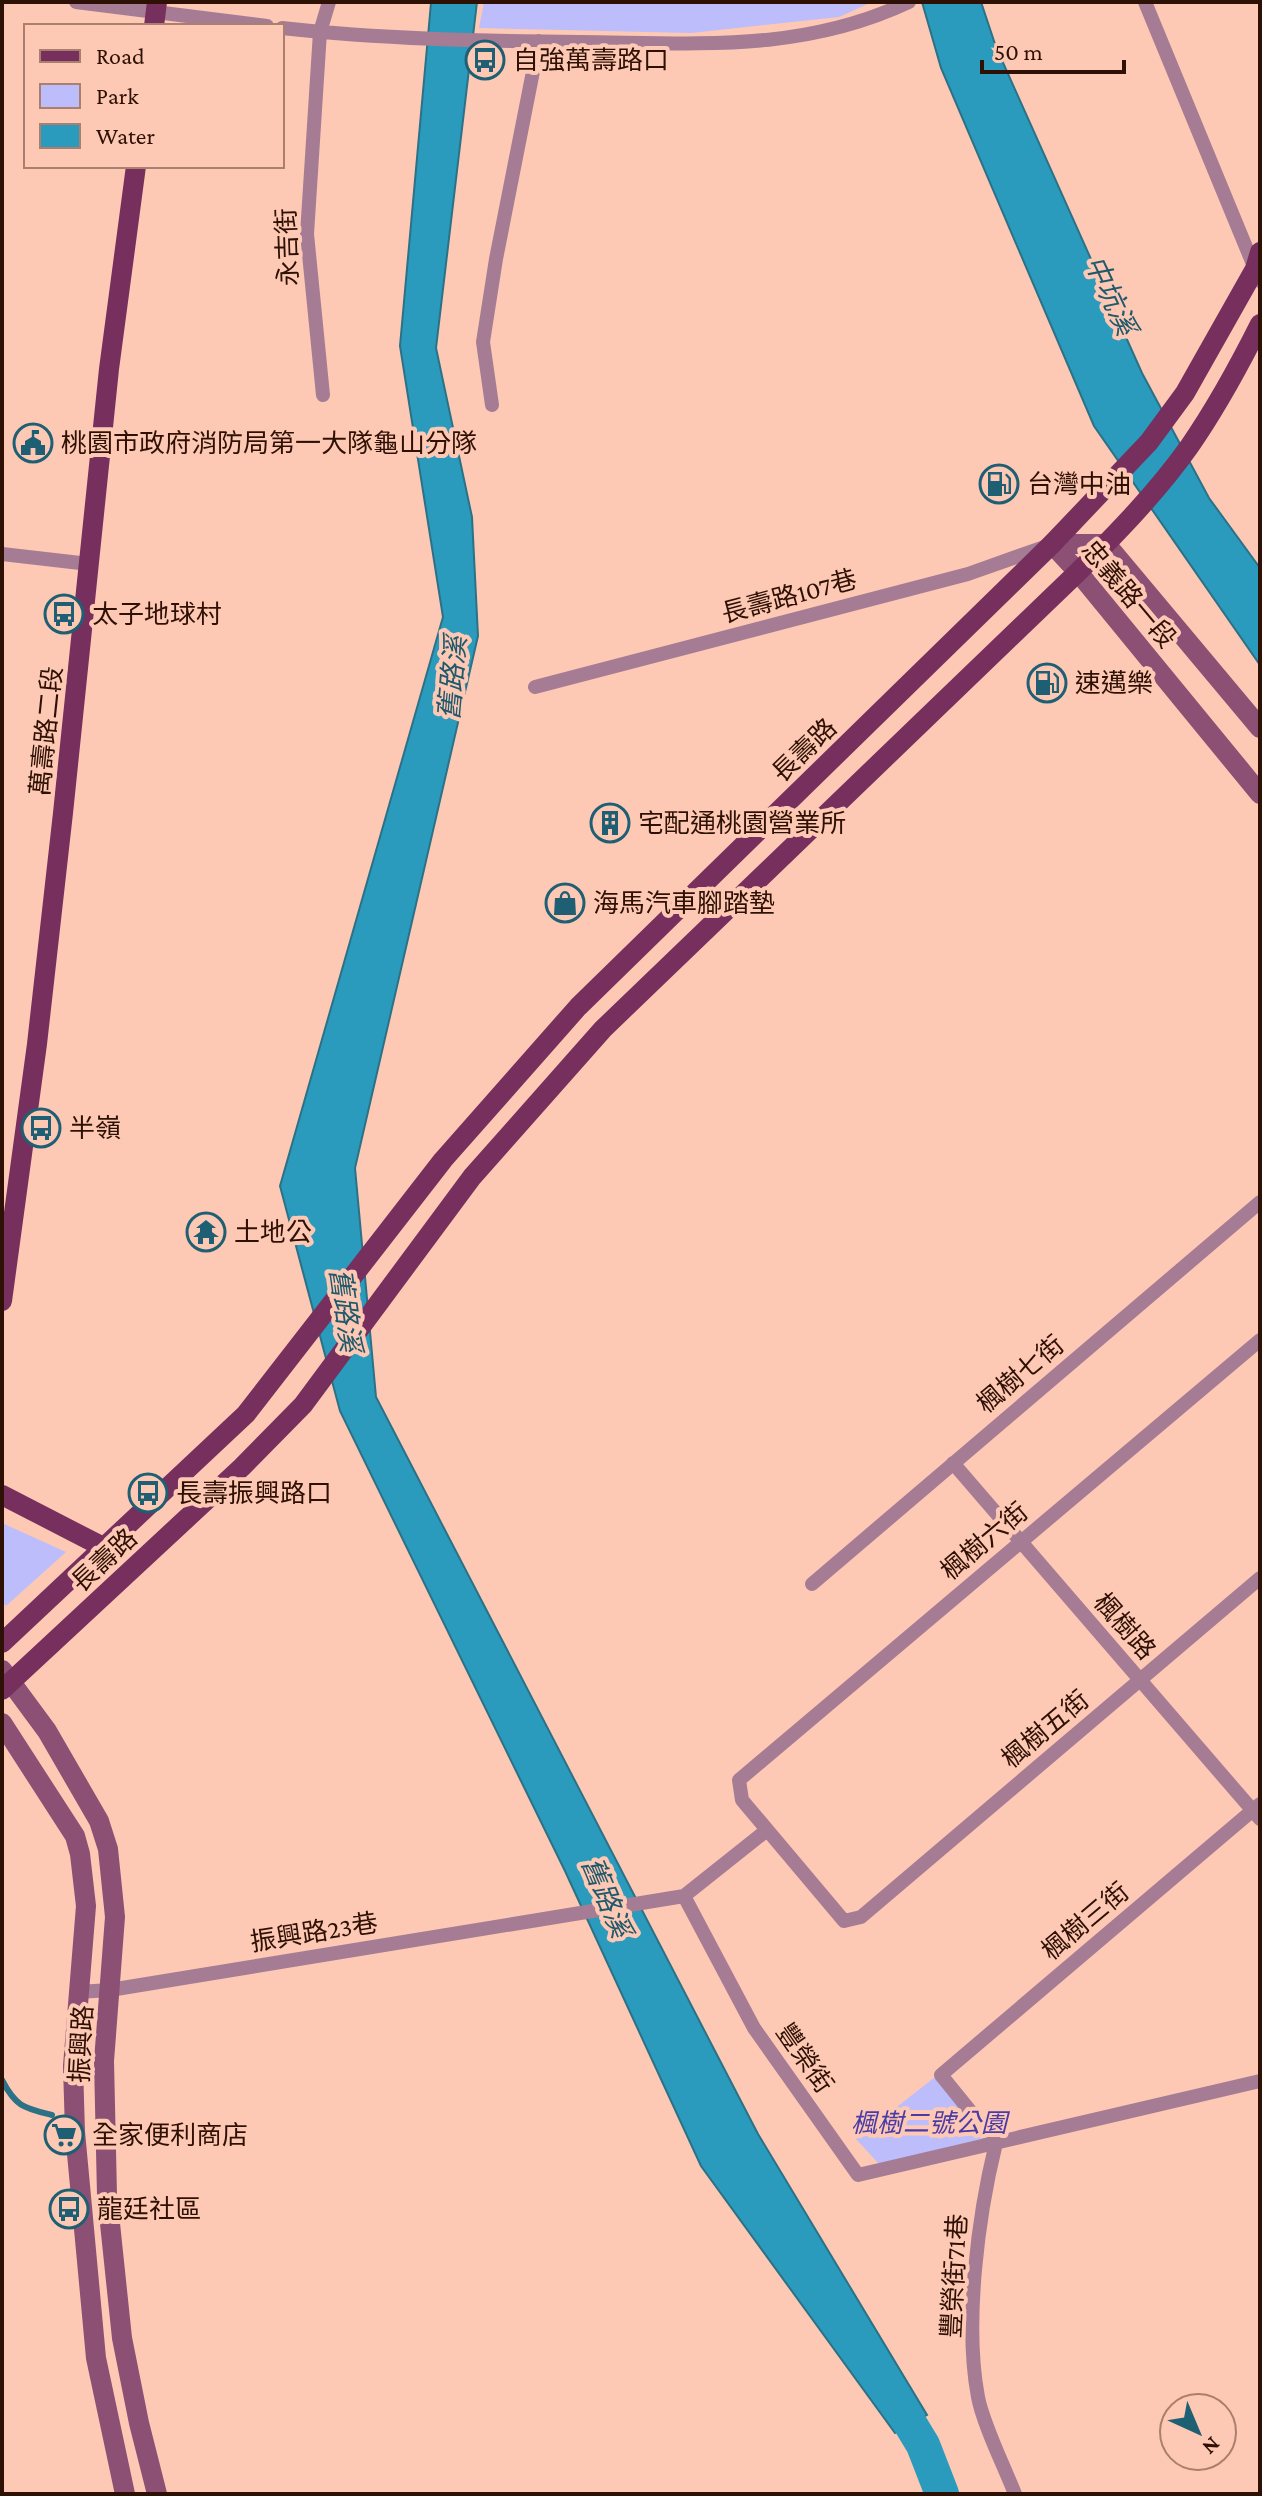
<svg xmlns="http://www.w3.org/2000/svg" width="1262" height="2496" font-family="'Crimson Pro','Noto Sans TC',serif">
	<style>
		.green { fill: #bcbdfa }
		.water { fill: #2a9bbd; stroke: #2c7186; stroke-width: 2 }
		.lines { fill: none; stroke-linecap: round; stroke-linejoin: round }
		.stream { stroke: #2c7186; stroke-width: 6 }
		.river { stroke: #2a9bbd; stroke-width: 34 }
		.street { stroke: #a67c94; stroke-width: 14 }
		.secondary { stroke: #8b5074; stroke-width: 20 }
		.primary { stroke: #772f5d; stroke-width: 20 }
		.labels { text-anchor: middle; stroke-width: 8; stroke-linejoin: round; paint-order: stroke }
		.poi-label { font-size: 26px; fill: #2f1004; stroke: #fdc9b4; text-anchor: start }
		.street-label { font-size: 26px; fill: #2f1004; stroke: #fdc9b4 }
		.park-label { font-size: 26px; font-style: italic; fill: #4b3ba7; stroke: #fdc9b4 }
		.water-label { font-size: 28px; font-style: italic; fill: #20596c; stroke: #fdc9b4 }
	</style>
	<rect width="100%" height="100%" fill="#fdc9b4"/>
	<path class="green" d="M 484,2 L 872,2 L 839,17 L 691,33 L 479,28 Z
		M 2,1523 L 66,1552 L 6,1606 L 2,1601 Z
		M 935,2077 L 990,2144 L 880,2165 L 856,2139 Z"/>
	<path class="water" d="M 477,2 L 436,348 L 472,517 L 478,636 L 355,1168 L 376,1397 L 758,2134 L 927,2415 L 895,2433 L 701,2166 L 565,1871 L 340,1411 L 280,1186 L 443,617 L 400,346 L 431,3 Z
		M 922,2 L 981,2 L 996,47 L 1142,373 L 1209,498 L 1260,568 L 1260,665 L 1094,426 L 941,68 Z"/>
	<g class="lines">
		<path class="stream" d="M 2,2080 C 16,2107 24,2108 52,2115"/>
		<path class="river" d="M 886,2384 L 923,2445 L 942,2494"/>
		<path class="street" d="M 76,2 L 267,26
			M 1145,2 L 1260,281
			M 282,28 C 381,39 481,41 580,42 C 696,43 801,53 909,2
			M 323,395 L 307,234 L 320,32 L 329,2
			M 492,405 L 483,342 L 496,259 L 539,41
			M 2,554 L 89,564
			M 535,687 L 968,574 L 1047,546
			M 1260,1340 L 739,1780 L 742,1800 L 844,1921 L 861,1917 L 1260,1578
			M 953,1463 L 1260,1819
			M 812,1584 L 1260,1202
			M 684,1896 L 754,2028 L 858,2175 L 1260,2081
			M 78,1992 L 110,1990 L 684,1896 L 767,1830
			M 1015,2494 C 1004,2466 983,2424 978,2397 C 964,2323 978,2216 996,2143 L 941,2075 L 1260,1804"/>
		<path class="secondary" d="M 1052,544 L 1078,572 L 1260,794
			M 1052,544 L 1106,544 L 1260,728
			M 2,1670 L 47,1731 L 99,1821 L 108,1849 L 115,1917 L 104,2061 L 107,2195 L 122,2338 L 139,2423 L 157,2494
			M 2,1723 L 75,1836 L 80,1854 L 86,1906 L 73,2066 L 75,2132 L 96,2358 L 125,2494"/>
		<path class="primary" d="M 154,26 L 157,2
			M 2,1301 L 37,1044 L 63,813 L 109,369 L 136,166
			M 2,1495 L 105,1548
			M 2,1643 L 246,1414 L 443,1160 L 578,1007 L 1052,544 L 1149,442 L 1185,393 L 1255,269 L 1260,252
			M 2,1690 L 242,1467 L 303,1405 L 472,1177 L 603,1029 L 1078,572 C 1117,533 1157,492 1189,447 C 1216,408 1239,366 1260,324"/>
	</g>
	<defs>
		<g id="bus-ring" transform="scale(2)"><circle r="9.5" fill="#fdc9b4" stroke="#1e5f74" stroke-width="1.5"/><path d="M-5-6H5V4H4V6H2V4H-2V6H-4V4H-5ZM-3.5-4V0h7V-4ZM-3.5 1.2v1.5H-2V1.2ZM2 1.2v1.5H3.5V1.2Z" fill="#1e5f74"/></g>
		<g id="civic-ring" transform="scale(2)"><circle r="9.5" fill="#fdc9b4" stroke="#1e5f74" stroke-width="1.5"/><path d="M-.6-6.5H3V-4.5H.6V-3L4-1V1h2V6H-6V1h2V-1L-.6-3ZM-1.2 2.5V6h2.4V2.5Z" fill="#1e5f74"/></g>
		<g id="fuel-ring" transform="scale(2)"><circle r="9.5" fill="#fdc9b4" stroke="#1e5f74" stroke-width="1.5"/><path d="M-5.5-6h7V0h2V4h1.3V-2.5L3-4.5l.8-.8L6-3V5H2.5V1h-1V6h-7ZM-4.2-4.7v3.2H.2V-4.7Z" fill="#1e5f74"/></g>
		<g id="building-ring" transform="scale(2)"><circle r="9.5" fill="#fdc9b4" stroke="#1e5f74" stroke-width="1.5"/><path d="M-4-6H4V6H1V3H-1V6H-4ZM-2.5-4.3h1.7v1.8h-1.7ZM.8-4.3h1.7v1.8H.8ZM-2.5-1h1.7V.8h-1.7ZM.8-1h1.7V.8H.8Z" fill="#1e5f74"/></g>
		<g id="shop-ring" transform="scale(2)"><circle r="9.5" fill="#fdc9b4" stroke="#1e5f74" stroke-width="1.5"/><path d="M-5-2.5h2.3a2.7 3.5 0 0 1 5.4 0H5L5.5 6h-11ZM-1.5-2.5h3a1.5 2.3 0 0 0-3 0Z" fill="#1e5f74"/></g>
		<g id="temple-ring" transform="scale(2)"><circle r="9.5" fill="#fdc9b4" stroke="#1e5f74" stroke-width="1.5"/><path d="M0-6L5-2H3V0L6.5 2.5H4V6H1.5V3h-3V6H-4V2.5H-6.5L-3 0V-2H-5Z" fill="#1e5f74"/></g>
		<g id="supermarket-ring" transform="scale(2)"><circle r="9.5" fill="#fdc9b4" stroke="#1e5f74" stroke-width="1.5"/><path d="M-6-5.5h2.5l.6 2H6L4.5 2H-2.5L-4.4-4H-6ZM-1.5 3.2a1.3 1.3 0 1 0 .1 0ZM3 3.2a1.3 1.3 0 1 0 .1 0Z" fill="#1e5f74"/></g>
	</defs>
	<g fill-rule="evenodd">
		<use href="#bus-ring" x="485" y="60"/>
		<use href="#civic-ring" x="33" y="443"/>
		<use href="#fuel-ring" x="999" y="484"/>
		<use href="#bus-ring" x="64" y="614"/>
		<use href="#fuel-ring" x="1047" y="683"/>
		<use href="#building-ring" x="610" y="823"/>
		<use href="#shop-ring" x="565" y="903"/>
		<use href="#bus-ring" x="41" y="1128"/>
		<use href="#temple-ring" x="206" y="1232"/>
		<use href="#bus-ring" x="148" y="1493"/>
		<use href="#supermarket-ring" x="64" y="2135"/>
		<use href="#bus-ring" x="69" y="2209"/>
	</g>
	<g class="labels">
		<g class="poi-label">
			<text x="513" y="69">自強萬壽路口</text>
			<text x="61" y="452">桃園市政府消防局第一大隊龜山分隊</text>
			<text x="1027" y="493">台灣中油</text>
			<text x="92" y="623">太子地球村</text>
			<text x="1075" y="692">速邁樂</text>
			<text x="638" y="832">宅配通桃園營業所</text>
			<text x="593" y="912">海馬汽車腳踏墊</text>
			<text x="69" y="1137">半嶺</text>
			<text x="234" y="1241">土地公</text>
			<text x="176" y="1502">長壽振興路口</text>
			<text x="92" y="2144">全家便利商店</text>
			<text x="97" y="2218">龍廷社區</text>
		</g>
		<g class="street-label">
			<text transform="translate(287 247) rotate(-92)" y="9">永吉街</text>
			<text transform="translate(1129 594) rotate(50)" y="9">忠義路一段</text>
			<text transform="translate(789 596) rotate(-15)" y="9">長壽路107巷</text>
			<text transform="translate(46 731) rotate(-84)" y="9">萬壽路二段</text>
			<text transform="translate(804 750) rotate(-44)" y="9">長壽路</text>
			<text transform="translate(1020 1374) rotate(-40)" y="9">楓樹七街</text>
			<text transform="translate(984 1541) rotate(-40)" y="9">楓樹六街</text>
			<text transform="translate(104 1560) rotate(-43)" y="9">長壽路</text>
			<text transform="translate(1125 1626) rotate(49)" y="9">楓樹路</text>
			<text transform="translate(1045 1729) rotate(-40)" y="9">楓樹五街</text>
			<text transform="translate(1085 1921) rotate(-40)" y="9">楓樹三街</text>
			<text transform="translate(314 1932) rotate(-9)" y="9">振興路23巷</text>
			<text transform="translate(81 2044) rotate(-87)" y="9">振興路</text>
			<text transform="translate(805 2058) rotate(55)" y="9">豐榮街</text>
			<text transform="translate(954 2276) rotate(-87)" y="9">豐榮街71巷</text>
		</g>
		<g class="park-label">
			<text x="929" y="2132">楓樹二號公園</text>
		</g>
		<g class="water-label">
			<text transform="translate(1111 295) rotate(65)" y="10">中坑溪</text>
			<text transform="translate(452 678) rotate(-85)" y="10">舊路溪</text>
			<text transform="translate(346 1310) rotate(82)" y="10">舊路溪</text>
			<text transform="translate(607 1897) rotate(67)" y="10">舊路溪</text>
		</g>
	</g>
	<rect width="1262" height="2496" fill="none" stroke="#2f1004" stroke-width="8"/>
	<rect x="24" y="24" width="260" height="144" fill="#fdc9b4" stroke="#ab7f6e" stroke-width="2"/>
	<rect x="40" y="50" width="40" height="12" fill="#772f5d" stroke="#ab7f6e" stroke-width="2"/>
	<text x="96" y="64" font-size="24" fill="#2f1004">Road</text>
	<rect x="40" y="84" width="40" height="24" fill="#bcbdfa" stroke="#ab7f6e" stroke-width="2"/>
	<text x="96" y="104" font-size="24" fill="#2f1004">Park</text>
	<rect x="40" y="124" width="40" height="24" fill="#2a9bbd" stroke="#ab7f6e" stroke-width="2"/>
	<text x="96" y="144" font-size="24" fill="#2f1004">Water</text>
	<g transform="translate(1198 2432) rotate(136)"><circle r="38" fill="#fdc9b4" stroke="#ab7f6e" stroke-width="2"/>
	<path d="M0-6L14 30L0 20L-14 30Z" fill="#1e5f74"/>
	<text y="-12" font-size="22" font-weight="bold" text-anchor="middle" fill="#2f1004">N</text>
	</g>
	<path d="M982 60v12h142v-12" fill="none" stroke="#2f1004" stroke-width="4"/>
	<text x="994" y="60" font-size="24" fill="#2f1004" stroke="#fdc9b4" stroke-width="6" paint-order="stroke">50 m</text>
</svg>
